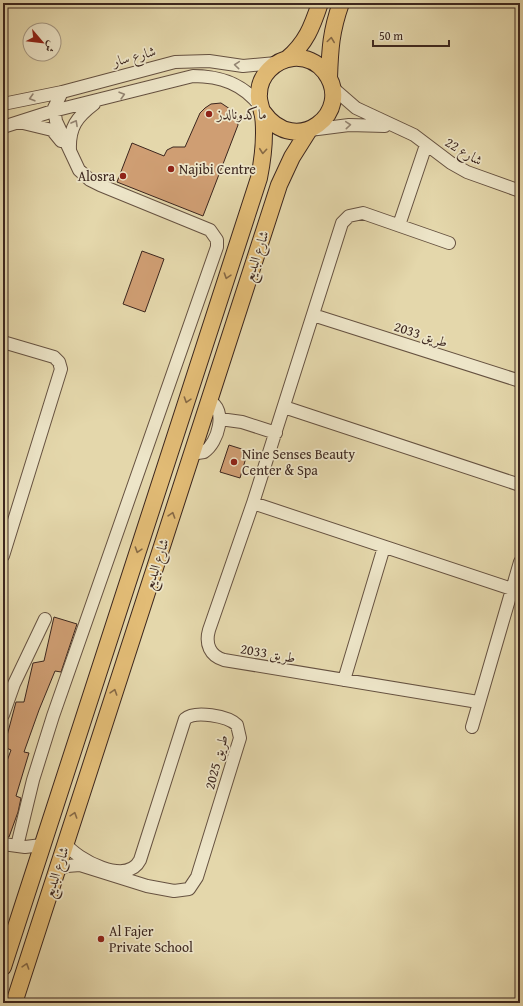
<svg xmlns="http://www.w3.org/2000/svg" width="523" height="1006" font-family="'Gentium Book Plus',Amiri,serif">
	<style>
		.building { fill: #cf9e73; stroke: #3c261e }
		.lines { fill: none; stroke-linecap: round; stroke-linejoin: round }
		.minor-casing { stroke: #665241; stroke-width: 14 }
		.major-casing { stroke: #3c261e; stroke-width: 18 }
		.minor { stroke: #ede5c8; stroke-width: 12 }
		.major { stroke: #e2bc76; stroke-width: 16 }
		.oneway { stroke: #876a46 }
		.oneway2 { stroke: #948673 }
		.poi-dot { fill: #8f2418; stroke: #ede5c8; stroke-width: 1.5 }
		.labels { text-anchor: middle; stroke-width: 3.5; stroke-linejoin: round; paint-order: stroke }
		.street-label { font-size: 14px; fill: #3c261e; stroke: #ede5c8 }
		.poi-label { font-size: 14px; fill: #3c261e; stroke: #ede5c8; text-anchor: start }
	</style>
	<rect width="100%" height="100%" fill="#e4d7ab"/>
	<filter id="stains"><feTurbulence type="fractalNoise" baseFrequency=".005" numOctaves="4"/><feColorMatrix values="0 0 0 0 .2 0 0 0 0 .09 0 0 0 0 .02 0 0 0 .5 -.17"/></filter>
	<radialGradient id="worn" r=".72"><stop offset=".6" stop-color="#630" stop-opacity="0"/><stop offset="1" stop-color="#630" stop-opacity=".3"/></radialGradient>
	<path class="building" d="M 221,103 L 236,113 L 238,125 L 203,216 L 117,182 L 132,143 L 164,156 L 167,150 L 173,147 L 185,147 L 200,113 L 205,108 L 211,104 Z
		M 142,251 L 164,259 L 145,312 L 123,304 Z
		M 229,445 L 248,451 L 240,478 L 220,472 Z
		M 54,617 L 77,624 L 61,672 L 55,671 L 39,710 L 24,752 L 29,753 L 16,796 L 21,798 L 18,812 L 9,837 L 3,837 L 3,772 L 11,750 L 4,747 L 16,702 L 24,702 L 33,663 L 44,661 Z"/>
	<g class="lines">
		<g class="minor-casing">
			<path id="minor" d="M 333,88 L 356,108 L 414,135 L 451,163 L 467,172 L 520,191
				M 3,104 L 62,92 L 175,62 L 209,61 L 243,66 L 276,63
				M 19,122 L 52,130 L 61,141
				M 3,127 L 53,111 L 193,76 C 221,76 243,84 260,106
				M 310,130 L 349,125 L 385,126
				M 70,150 C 69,127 77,117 94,104
				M 399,225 L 426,145
				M 449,243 L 363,213 L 349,216 L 342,223 L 253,503 L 209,630 C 205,644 210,656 224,660 L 478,702
				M 313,315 L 520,381
				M 3,342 L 54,357 L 59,362 L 61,369 L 3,556
				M 284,407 L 520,485
				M 220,419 L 242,422 L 276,433
				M 191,454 L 204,452 C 218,443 228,409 209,401
				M 253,503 L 512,589
				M 344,680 L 384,547
				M 3,715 L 14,684 L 45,619
				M 472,727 L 520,562
				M 3,844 L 25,847 L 42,845
				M 17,846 L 33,780 L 53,716 L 217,247 L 217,240 L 210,230 L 100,185 L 90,180 L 79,170 L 56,121 L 54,108 L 62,92
				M 56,871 L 67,866 L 80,865 L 147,886 L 174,891 L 189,889 L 197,877 L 240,738 L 237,725 C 228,716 195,710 185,719 L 140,860 C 127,886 77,860 65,843"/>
		</g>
		<g class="major-casing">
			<path id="major" d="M 287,59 C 306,43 312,27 320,3
				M 329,78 C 330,49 331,31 341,3
				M 3,967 L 259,178 C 262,163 264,148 264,133 C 264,126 264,118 262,112 C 261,106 258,100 259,94 C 259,75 275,60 293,58 C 305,57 317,62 325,72 C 355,112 296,159 263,112
				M 14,1003 L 279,185 L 292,157 L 309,130"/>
		</g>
		<use href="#minor" class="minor"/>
		<use href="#major" class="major"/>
	</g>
	<defs><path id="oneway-chevron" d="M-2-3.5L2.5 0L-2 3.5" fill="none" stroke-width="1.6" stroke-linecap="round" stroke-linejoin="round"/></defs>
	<g class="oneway">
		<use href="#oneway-chevron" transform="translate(331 40) rotate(-82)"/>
		<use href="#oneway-chevron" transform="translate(263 151) rotate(95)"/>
		<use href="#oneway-chevron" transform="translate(227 276) rotate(108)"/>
		<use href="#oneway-chevron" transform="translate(187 400) rotate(108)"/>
		<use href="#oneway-chevron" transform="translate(172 515) rotate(-72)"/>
		<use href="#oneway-chevron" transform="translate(138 550) rotate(108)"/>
		<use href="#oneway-chevron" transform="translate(114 692) rotate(-72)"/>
		<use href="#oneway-chevron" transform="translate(74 815) rotate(-72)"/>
		<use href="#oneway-chevron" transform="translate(26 966) rotate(-72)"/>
	</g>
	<g class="oneway2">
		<use href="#oneway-chevron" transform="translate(237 65) rotate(-175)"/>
		<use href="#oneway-chevron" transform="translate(122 95) rotate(-16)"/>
		<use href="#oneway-chevron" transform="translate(32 98) rotate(164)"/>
		<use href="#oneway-chevron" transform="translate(75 123) rotate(-61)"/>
		<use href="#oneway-chevron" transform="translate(348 125) rotate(-5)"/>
	</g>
	<g class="poi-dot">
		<circle cx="209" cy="114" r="4"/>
		<circle cx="171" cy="169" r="4"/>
		<circle cx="123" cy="176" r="4"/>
		<circle cx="234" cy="462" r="4"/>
		<circle cx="101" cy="939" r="4"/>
	</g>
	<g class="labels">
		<g class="street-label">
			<text transform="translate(134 56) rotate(-15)" y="5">شارع سار</text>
			<text transform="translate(464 151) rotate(31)" y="5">شارع 22</text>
			<text transform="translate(256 256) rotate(-72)" y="5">شارع البديع</text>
			<text transform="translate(421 334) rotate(18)" y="5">طريق 2033</text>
			<text transform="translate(156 564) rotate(-72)" y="5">شارع البديع</text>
			<text transform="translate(268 653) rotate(10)" y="5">طريق 2033</text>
			<text transform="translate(216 762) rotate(-75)" y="5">طريق 2025</text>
			<text transform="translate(56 872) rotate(-72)" y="5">شارع البديع</text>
		</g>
		<g class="poi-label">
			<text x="217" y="119">ماكدونالدز</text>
			<text x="179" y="174">Najibi Centre</text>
			<text x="115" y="181" text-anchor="end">Alosra</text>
			<text x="242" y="459">Nine Senses Beauty<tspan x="242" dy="16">Center &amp; Spa</tspan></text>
			<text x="109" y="936">Al Fajer<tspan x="109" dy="16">Private School</tspan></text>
		</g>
	</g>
	<rect width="523" height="1006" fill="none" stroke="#e4d7ab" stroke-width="16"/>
	<rect x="4" y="4" width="515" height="998" fill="none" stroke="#3c261e" stroke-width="2"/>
	<rect x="8" y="8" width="507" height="990" fill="none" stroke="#3c261e"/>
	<g transform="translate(42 42) rotate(118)"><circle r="19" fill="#ede5c8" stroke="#a69984"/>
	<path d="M0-3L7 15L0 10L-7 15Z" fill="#8f2418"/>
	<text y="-6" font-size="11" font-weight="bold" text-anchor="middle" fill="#3c261e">ش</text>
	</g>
	<path d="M373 40v6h76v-6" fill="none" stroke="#3c261e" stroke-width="2"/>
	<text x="379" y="40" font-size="12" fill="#3c261e" stroke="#ede5c8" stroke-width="3" paint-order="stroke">50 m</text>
	<rect width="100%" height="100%" filter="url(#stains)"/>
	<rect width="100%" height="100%" fill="url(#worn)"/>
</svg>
